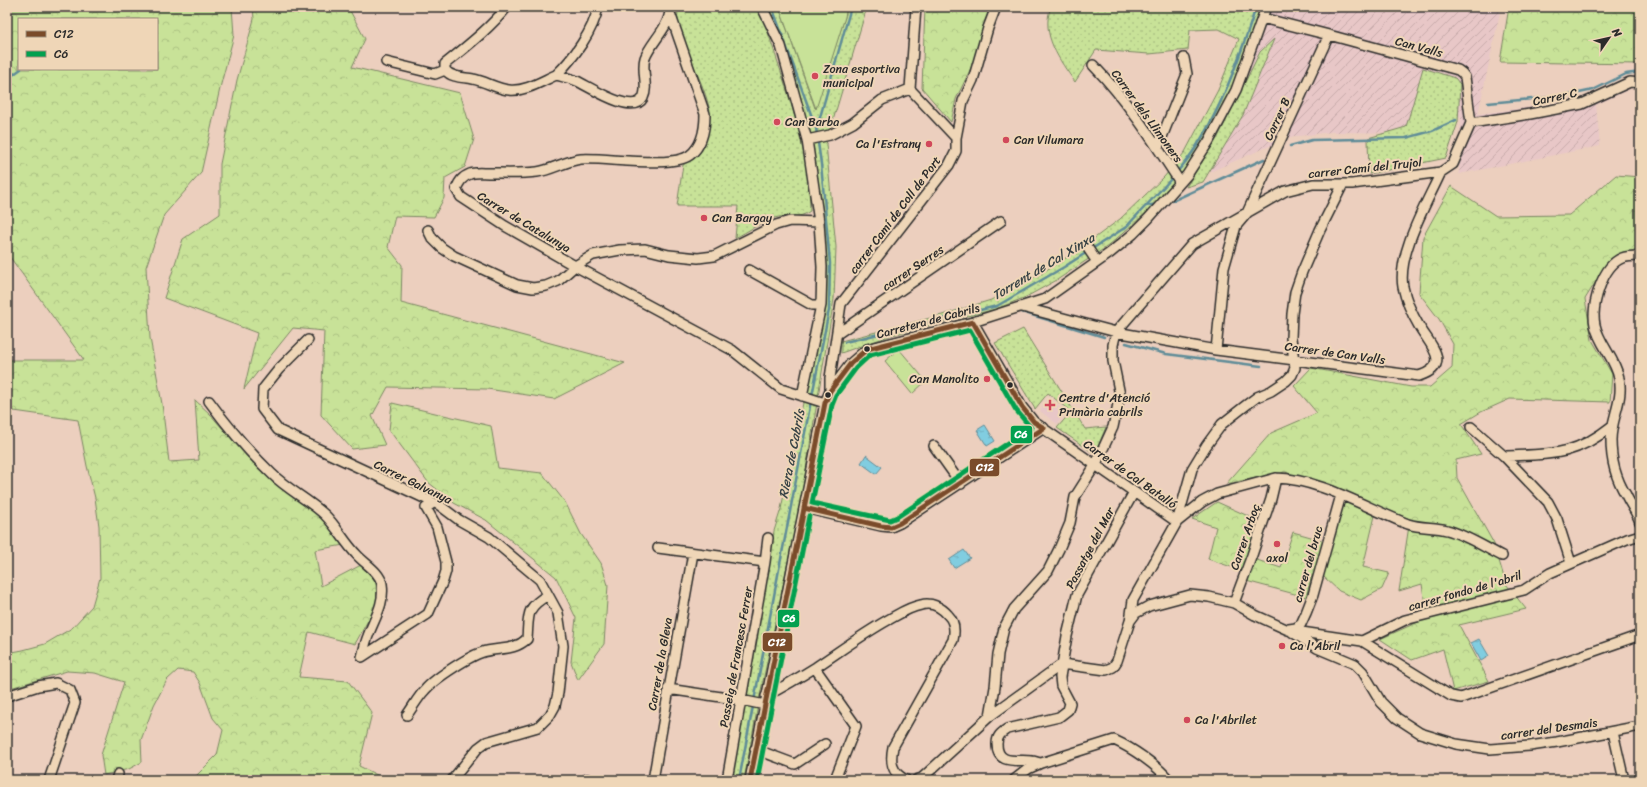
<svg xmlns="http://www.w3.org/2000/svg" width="1647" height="787" font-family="Sriracha,sans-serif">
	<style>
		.built { fill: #e8c7c7 }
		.industrial { fill: url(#industrial-furrows) }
		.grass { fill: url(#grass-dots); stroke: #7a8662 }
		.forest { fill: url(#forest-crowns); stroke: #7a8662; fill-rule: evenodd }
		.pitch { fill: #c8e298; stroke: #7a8662 }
		.water { fill: url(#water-ripples); stroke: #5f8c98 }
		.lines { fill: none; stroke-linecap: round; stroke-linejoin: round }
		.stream { stroke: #5f8c98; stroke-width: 2.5 }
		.minor-casing { stroke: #2b2b2b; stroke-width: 12 }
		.minor { stroke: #efd6b7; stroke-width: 9 }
		.bus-1-casing { stroke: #efd6b7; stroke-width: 8 }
		.bus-2-casing { stroke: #efd6b7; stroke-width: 8 }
		.bus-1 { stroke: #7a4b2a; stroke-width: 5 }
		.bus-2 { stroke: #02a04f; stroke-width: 5 }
		.poi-dot { fill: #d1495b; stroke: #efd6b7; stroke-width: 1.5 }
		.bus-dot { fill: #2b2b2b; stroke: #efd6b7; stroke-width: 1.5 }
		.labels { text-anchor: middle; stroke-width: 4; stroke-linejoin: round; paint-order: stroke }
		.street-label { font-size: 12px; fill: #2b2b2b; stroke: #efd6b7 }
		.poi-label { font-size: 12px; fill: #2b2b2b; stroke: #efd6b7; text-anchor: start }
		.water-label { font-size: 13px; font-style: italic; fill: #384346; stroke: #efd6b7 }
		.line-badge { stroke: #efd6b7; stroke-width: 1.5 }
		.badge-label { font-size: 11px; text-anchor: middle; font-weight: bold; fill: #fff }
	</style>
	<defs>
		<pattern id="industrial-furrows" width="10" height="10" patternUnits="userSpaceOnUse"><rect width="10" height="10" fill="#e8c7c7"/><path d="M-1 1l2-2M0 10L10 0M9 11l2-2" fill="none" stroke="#c7abab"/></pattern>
		<pattern id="grass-dots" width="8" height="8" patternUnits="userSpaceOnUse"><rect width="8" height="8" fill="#c8e298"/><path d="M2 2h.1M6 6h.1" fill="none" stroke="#acc283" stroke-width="1.8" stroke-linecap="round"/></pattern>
		<pattern id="forest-crowns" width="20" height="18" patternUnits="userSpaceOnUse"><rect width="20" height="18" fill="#c8e298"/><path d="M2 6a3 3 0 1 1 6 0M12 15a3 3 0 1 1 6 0" fill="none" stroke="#acc283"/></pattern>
		<pattern id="water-ripples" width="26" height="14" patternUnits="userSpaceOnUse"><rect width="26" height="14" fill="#81cde0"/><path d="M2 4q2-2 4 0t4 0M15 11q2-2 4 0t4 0" fill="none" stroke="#70b0c0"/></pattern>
	</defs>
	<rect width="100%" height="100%" fill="#eccfbe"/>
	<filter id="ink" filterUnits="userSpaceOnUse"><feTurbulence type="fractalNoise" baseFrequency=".025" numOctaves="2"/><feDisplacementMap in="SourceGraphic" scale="8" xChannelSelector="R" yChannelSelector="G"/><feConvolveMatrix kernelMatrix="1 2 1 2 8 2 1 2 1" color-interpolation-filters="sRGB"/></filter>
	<g filter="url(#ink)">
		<path class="built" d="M 1048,399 L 1066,412 L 1057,424 L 1040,411 Z"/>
		<path class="industrial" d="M 1261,7 L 1495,7 L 1500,12 L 1478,114 L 1564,103 L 1596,93 L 1627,78 L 1640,77 L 1640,90 L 1634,87 L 1596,105 L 1600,146 L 1459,174 L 1461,117 L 1403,133 L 1332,132 L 1290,137 L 1212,171 L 1190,163 L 1234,85 Z"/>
		<path class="grass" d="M 677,7 L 756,7 L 764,20 C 783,80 810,148 810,211 C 799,220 787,214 774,218 C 761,222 747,232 735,238 L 738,206 L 677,206 L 683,165 C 686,163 690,161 693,158 C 705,147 712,123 709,107 C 701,73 677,42 677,7 Z
			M 767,7 L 779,7 L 815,108 L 845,17 L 847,7 L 867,7 L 826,144 L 836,247 L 834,299 L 801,500 L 759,700 L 744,780 L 732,780 L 774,531 L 781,509 L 803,403 L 825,311 L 825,280 L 818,199 Z
			M 1051,7 L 1261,7 L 1234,85 L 1190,163 L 1174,184 L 1147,212 L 1108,246 L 1057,280 L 1026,297 L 996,309 L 892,335 L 841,353 L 841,341 L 942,315 L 991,300 L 1038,275 L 1080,249 L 1120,219 L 1164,177 L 1185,152 L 1218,90 L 1239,39 L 1219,29 L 1190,30 L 1188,50 L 1149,54 L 1096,50 L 1075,82 C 1060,61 1040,34 1051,7 Z
			M 1274,39 L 1243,115 L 1203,182 L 1186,187 L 1218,137 L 1260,52 Z
			M 1423,68 L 1455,78 L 1460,84 L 1458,122 L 1446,158 L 1369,174 L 1368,138 L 1406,127 Z
			M 1023,329 L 1085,429 L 1106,427 L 1096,451 L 1092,452 L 1057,428 L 1071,412 L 1048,393 L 1035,409 L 995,343 Z"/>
		<path class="forest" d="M 7,7 L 232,7 L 234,35 L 221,84 L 201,173 L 164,215 L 146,267 L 150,338 L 162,404 L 169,462 L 199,460 L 195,400 L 210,414 L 246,456 L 283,490 L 306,504 L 322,518 L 344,545 L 315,550 L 321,586 L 361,565 L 376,581 L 377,604 L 355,644 L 309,632 L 299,677 L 348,681 L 372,713 L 359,766 L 387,780 L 192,780 L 217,755 L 223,730 L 213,718 L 200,683 L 193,672 L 178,670 L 167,680 L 154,705 L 141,740 L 142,762 L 129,769 L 104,775 L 101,755 L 124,682 L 95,673 L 67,671 L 7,689 L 7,653 L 23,650 L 45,644 L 72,628 L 92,606 L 100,578 L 99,526 L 95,498 L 87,466 L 78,420 L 7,410 L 7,360 L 84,360 L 7,253 ZM 19,19 L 157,19 L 157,69 L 19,69 Z
			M 253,7 L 348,7 L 365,39 L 352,67 L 460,93 L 474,139 L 465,167 L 445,178 L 444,198 L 434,217 L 395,216 L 388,247 L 402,265 L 401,303 L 625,363 L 554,399 L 487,389 L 388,387 L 372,416 L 385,445 L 352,449 L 321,415 L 324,331 L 293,328 L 244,389 L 257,333 L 164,298 L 183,239 L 220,214 L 220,164 L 237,80 L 254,19 Z
			M 925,7 L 991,7 L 971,68 L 956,99 L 951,122 L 922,88 Z
			M 1504,7 L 1640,7 L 1640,64 L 1500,62 L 1508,13 Z
			M 1616,175 L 1640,177 L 1640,248 L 1610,259 L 1585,299 L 1592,340 L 1612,374 L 1610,402 L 1510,399 L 1481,412 L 1461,424 L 1481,454 L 1456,460 L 1457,478 L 1494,544 L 1506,584 L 1526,609 L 1459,625 L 1489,681 L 1453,691 L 1443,649 L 1412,660 L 1380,639 L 1427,618 L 1422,584 L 1399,591 L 1410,519 L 1377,507 L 1363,567 L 1389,573 L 1382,589 L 1361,600 L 1339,591 L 1324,577 L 1312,575 L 1306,597 L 1246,581 L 1249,573 L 1208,559 L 1216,527 L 1192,519 L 1217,502 L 1257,520 L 1248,557 L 1281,568 L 1293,532 L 1332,543 L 1344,492 L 1285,472 L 1226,484 L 1271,433 L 1317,413 L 1294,386 L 1311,368 L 1411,387 L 1430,387 L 1452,368 L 1453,344 L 1439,319 L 1419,293 L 1423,237 L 1451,186 L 1496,216 L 1569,215 Z
			M 392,403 L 491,426 L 498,468 L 542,473 L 565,502 L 581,534 L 601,563 L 608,585 L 604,644 L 578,680 L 571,662 L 576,618 L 556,577 L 486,520 L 454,503 L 428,482 L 389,430 Z"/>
		<path class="pitch" d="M 779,7 L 847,7 L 845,17 L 816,109 Z
			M 899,349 L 926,381 L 912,394 L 885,361 Z"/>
		<path class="water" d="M 985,425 L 995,441 L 987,446 L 977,430 Z
			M 866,455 L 882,467 L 876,474 L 861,463 Z
			M 964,550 L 970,558 L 954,568 L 949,560 Z
			M 1479,639 L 1489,656 L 1481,661 L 1471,643 Z"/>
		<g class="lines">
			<path class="stream" d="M 772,7 L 816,128 L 821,164 L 830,263 L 829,310 L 812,396
				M 7,79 L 21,69
				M 1488,103 L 1565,96 L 1593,90 L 1626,74 L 1640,72
				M 817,128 L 851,7
				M 1290,146 L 1312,140 L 1406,138 L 1432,131 L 1456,120
				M 1176,173 C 1214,132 1239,60 1256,7
				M 1172,201 L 1264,159
				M 1146,206 L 1157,204
				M 1022,312 L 1104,337
				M 845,342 L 997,306 L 1064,267 L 1126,227 L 1173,177
				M 1126,343 L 1166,354 L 1261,366
				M 739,780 L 811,401"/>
			<g class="minor-casing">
				<path id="minor" d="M 762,7 L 781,46 L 807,140 L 819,222 L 822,267 L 821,305 L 802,396
					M 670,13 L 705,114 C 705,128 702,146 690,155 C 671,169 606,157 581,159 C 565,161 552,170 537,172 C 521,174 504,173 488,173 C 482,173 475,172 470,174 C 462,177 459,182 456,189 L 461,197 L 505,226 L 575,266 L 732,350 L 781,389 L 825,403
					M 386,62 L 435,74 L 445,70 C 452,78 463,77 473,79 C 485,81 497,89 509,90 C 525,92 542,81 556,75 C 563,77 570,78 577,81 C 590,87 633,116 643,98 C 649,86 641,71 645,58 C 651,42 669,28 670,10
					M 1093,65 C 1126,99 1152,139 1178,179 L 1179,184
					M 445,70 L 445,64 C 467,46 489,29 507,7
					M 556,75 C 573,59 594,30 598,7
					M 910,89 L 916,7
					M 1471,123 L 1530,114 L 1582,104 L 1630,82 L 1640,83
					M 807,140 L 830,135 L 853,123 L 882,100 L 910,89 L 956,138
					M 1158,147 L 1187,74 L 1184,58
					M 428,230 L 432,238 L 442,248 L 454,256 L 517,285 L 533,288 L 546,286 L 558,281 L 575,266 L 593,255 L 620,250 L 645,249 L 669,255 L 698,258 L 714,256 L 776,225 L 790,221 L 819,222
					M 1087,247 L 1097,262
					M 1640,256 C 1635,256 1627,256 1622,258 C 1602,266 1591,306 1595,325 C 1599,344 1615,358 1619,378 C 1624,400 1611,418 1611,440 C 1611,460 1616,479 1626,495 C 1630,504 1637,513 1640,522
					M 749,270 L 812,305 L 821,305
					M 1022,307 L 1116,332 L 1216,350 L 1419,376 C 1453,365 1430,345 1419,326 C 1412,314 1406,301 1403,287 C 1397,253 1427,203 1441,172
					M 973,322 L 1022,407 L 1034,422 L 1177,522 L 1202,502 L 1217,494 L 1276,478 C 1320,479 1366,508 1408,524 C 1420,528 1434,527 1447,530 C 1466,535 1484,547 1502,556
					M 837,334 L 1001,221
					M 308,340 L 279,369 L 263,389 L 262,409 L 278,430 L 439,505 L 459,520 L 489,537 L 540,580 L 558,613 L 563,646 L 558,693 L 555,706 L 550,715 L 538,727 L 486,742 L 478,748 L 452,780
					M 1216,350 L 1224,268 L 1236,226 L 1247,213 L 1329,35
					M 830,391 L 830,378 L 841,304 L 949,165 L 956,151 L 956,138 L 963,101 L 973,80 L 988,28 L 996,7
					M 209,401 C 228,427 249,452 272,474 C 288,490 308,499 325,515 C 337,527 345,543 357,555 C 365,564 380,572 382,584 C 385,604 374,619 368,636 C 365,643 364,650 362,657 L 428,614 L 443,581 L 446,571 L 446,562 L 437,527 L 426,508 L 433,503
					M 1471,427 L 1504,456
					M 934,446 L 961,484
					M 804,508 L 881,526 L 891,527 L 900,523 L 1044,428
					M 658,548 L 765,562
					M 1571,563 L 1557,519 L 1548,502 L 1504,456 C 1551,454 1573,457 1612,426
					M 1234,603 L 1252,555 L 1271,499 L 1276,478
					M 1130,621 L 1133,600 L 1177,522 L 1192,469 L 1206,446 L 1222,424 L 1245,406 L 1257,397 L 1271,391 L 1286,381 L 1292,375 L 1295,368 L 1291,338 L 1292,314 L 1295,292 L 1302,272 L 1320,230 L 1343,184
					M 1289,629 L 1296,628 L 1301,624 L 1306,613 L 1313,595 L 1341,495
					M 1292,632 L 1317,648 L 1355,664 L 1363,672 L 1381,702 L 1397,718 L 1420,733 L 1456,744 L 1490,749 L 1530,746 L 1557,742 L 1640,726
					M 1362,641 L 1405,620 L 1524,590 L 1550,573 L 1627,539 L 1640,535
					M 815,668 L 856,726 L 837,774 L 838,780
					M 668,689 L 741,700 L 765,705
					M 7,696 L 38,686 L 56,683 L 70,690 L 75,703 L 49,780
					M 766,696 C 783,687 800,677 816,667 C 840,651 863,634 888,620 C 899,614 909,607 921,605 C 931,602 941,607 948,615 C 955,622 955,631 953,640 L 893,747 C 890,761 891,773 906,780
					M 407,715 C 413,707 418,697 425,690 C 434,679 473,653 487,651 C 502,648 515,650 527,639 C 529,615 525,608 548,595
					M 990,716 L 995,687 L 998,654 L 1004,628 L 1014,609 L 1048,571 L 1059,549 L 1070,523 L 1075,497 L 1096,464 L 1113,427 L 1120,395 L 1113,361 L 1113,345 L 1116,332 L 1192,244 L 1285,191 L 1313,184 L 1352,184 L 1441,172 L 1453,164 L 1471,123 L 1465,77 L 1462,73 L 1458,70 L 1329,35 L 1262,18
					M 1613,732 L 1624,780
					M 755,749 L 795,764 L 825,744
					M 1041,763 C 1038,763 1035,761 1032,761 C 1018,759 997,766 997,744 C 997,736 1001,733 1007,729 L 1059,717 L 1068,710 L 1070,703 L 1061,686 L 1060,677 L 1067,636 L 1077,595 L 1134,492
					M 587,779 L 588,780
					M 116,780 L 118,774
					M 653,780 L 693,553
					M 727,780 L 765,562 L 768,538
					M 750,780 L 825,403 L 830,391 L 851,363 L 867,349 L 973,322 L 1045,299 L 1110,253 L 1133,234 L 1148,219 L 1187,175 L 1209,141 L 1236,90 L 1266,7
					M 916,780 L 922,778 L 990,716 L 1062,664 L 1106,670 L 1113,667 L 1117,661 L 1130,621 L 1136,613 L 1149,606 L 1190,595 L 1209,597 L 1234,603 L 1255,615 L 1288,630 L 1362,641 L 1451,696 L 1461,698 L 1640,635
					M 1014,780 L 1028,769 L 1041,763 L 1114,740 C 1132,748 1157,765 1169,780"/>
			</g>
			<use href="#minor" class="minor"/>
			<g class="bus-1-casing">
				<path id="bus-1" d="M 804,508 L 881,526 L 891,527 L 900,523 L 1044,428 L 1034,422 L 1022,407 L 973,322
					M 750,780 L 825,403 L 830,391 L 851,363 L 867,349 L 973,322"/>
			</g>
			<g class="bus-2-casing">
				<path id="bus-2" d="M 970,330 L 1016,410 L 1031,428 L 897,517 L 890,520 L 812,503 L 832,405 L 836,395 L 856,368 L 870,355 Z
					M 757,780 L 809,516"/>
			</g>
			<use href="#bus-1" class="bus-1"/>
			<use href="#bus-2" class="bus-2"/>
		</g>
	</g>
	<g class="poi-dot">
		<circle cx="815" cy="76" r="4"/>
		<circle cx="777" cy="122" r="4"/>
		<circle cx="1006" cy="140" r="4"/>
		<circle cx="929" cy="144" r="4"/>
		<circle cx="704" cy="218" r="4"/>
		<circle cx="987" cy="379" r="4"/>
		<path d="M1048 399h4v4h4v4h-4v4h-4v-4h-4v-4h4z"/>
		<circle cx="1277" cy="544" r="4"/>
		<circle cx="1282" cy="646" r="4"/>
		<circle cx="1187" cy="720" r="4"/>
	</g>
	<g class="bus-dot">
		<circle cx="867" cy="349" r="3.5"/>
		<circle cx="1010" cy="385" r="3.5"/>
		<circle cx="828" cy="395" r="3.5"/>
	</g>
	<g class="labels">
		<g class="street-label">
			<text transform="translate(1419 47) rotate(15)" y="4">Can Valls</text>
			<text transform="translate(1555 97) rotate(-12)" y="4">Carrer C</text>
			<text transform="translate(1147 116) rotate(54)" y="4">Carrer dels Llimoners</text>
			<text transform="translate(1277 119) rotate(-65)" y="4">Carrer B</text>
			<text transform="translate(1365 168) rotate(-6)" y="4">carrer Camí del Trujol</text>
			<text transform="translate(895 215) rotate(-53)" y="4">carrer Camí de Coll de Port</text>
			<text transform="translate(524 222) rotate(31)" y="4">Carrer de Catalunya</text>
			<text transform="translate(913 268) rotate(-34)" y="4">carrer Serres</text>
			<text transform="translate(928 321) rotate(-15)" y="4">Carretera de Cabrils</text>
			<text transform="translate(1335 353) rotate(8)" y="4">Carrer de Can Valls</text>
			<text transform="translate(1130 474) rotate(35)" y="4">Carrer de Cal Batalló</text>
			<text transform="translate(413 482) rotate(26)" y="4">Carrer Galvanya</text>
			<text transform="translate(1245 537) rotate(-71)" y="4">Carrer Arboç</text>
			<text transform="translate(1090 548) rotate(-62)" y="4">Passatge del Mar</text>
			<text transform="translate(1308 564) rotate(-74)" y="4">carrer del bruc</text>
			<text transform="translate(1465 591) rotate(-16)" y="4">carrer fondo de l'abril</text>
			<text transform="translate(736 657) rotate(-80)" y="4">Passeig de Francesc Ferrer</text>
			<text transform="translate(660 664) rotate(-80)" y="4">Carrer de la Gleva</text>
			<text transform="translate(1549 729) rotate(-8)" y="4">carrer del Desmais</text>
		</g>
		<g class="poi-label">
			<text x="823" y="73">Zona esportiva<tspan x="823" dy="14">municipal</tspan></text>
			<text x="785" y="126">Can Barba</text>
			<text x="1014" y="144">Can Vilumara</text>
			<text x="921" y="148" text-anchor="end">Ca l'Estrany</text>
			<text x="712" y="222">Can Bargay</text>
			<text x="979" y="383" text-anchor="end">Can Manolito</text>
			<text x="1059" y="402">Centre d'Atenció<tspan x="1059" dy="14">Primària cabrils</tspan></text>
			<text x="1277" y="562" text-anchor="middle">axol</text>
			<text x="1290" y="650">Ca l'Abril</text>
			<text x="1195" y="724">Ca l'Abrilet</text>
		</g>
		<g class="water-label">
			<text transform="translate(1043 266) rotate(-31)" y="5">Torrent de Cal Xinxa</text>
			<text transform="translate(791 454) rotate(-79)" y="5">Riera de Cabrils</text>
		</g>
	</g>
	<g class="line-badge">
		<rect x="1010" y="425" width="23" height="19" rx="4" fill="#02a04f"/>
		<rect x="969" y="458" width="31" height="19" rx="4" fill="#7a4b2a"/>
		<rect x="777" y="609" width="23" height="19" rx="4" fill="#02a04f"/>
		<rect x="762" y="632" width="31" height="20" rx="4" fill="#7a4b2a"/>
	</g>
	<g class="badge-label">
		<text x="1021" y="438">C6</text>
		<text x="985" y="471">C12</text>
		<text x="789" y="622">C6</text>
		<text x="777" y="646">C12</text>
	</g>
	<rect width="1647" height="787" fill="none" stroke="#efd6b7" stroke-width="24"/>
	<rect x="12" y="12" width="1623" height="763" fill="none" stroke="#2b2b2b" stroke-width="1.5" filter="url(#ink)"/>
	<rect x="18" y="18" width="140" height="52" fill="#efd6b7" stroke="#a1927f"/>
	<rect x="26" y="31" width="20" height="6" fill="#7a4b2a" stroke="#a1927f"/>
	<text x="54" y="38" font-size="12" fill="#2b2b2b">C12</text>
	<rect x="26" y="51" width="20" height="6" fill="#02a04f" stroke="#a1927f"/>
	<text x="54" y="58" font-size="12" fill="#2b2b2b">C6</text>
	<g transform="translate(1609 38) rotate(56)" stroke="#efd6b7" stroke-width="3" paint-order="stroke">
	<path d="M0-3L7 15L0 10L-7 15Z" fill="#2b2b2b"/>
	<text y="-6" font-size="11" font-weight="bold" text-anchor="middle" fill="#2b2b2b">N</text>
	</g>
</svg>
